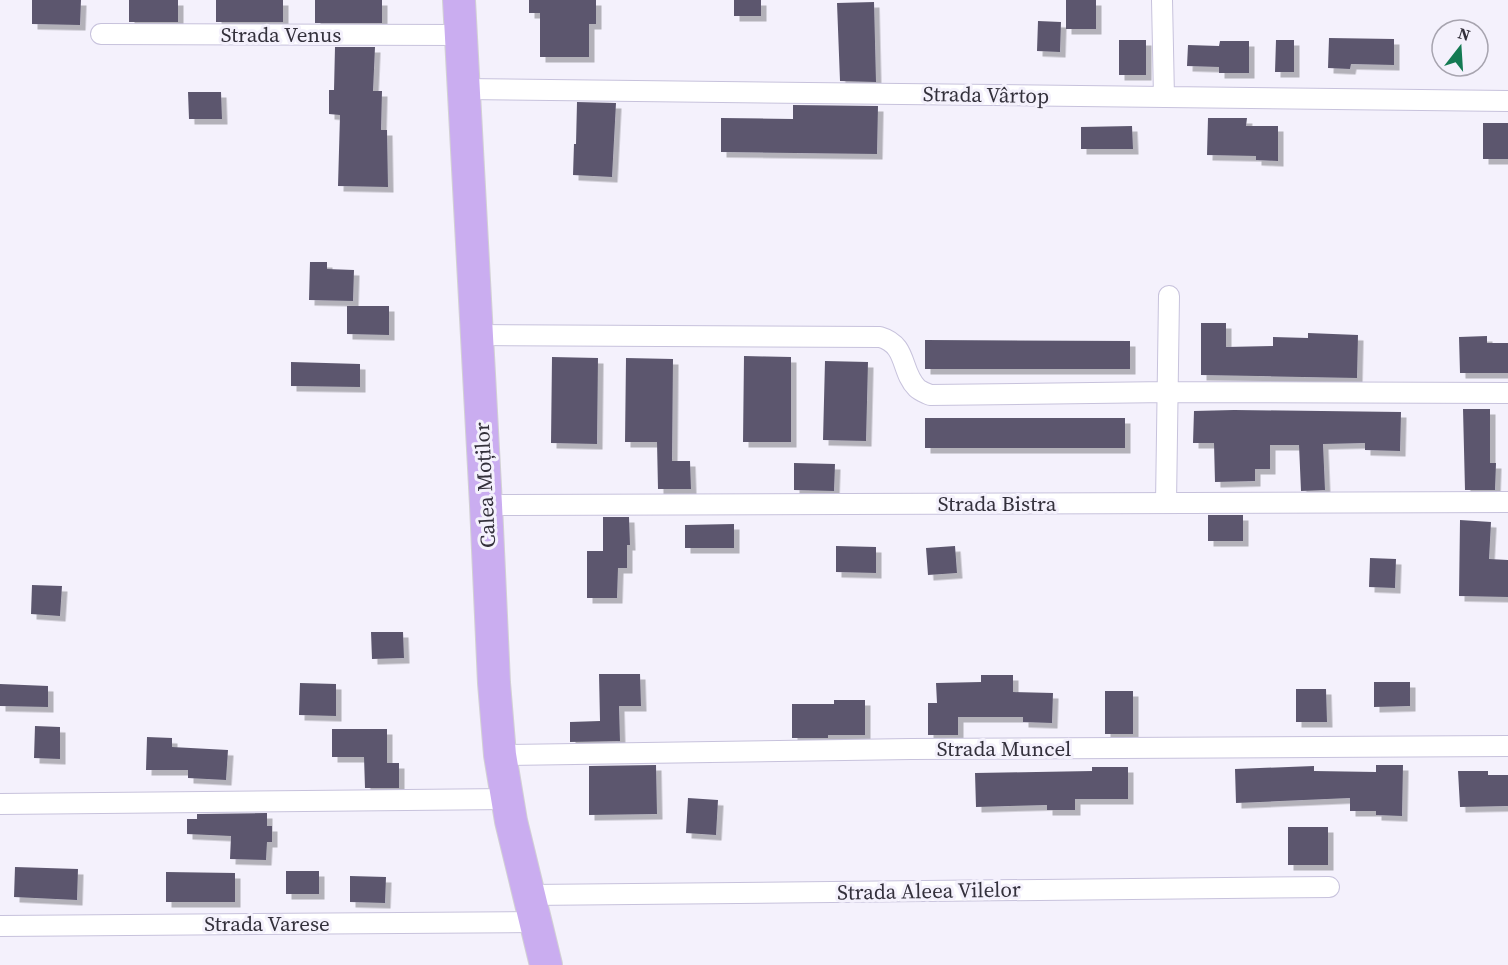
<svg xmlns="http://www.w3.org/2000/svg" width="1508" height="965" font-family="'Source Serif 4',serif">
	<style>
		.building { fill: #5c576e; filter: url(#shadow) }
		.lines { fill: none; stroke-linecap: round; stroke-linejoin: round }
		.minor-casing { stroke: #c7c2dc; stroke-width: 22 }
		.primary-casing { stroke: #d2d1d4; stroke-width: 34 }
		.minor { stroke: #fff; stroke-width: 20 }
		.primary { stroke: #caadf0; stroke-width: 32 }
		.labels { text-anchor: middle; stroke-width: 6; stroke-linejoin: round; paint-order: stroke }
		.street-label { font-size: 21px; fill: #33303b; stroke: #f4f1fc }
	</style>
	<defs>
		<filter id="shadow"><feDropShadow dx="5.5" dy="5.5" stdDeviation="0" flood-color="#0004"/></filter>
	</defs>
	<rect width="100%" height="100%" fill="#f4f1fc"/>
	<path class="building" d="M 32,0 L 81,0 L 80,25 L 32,24 Z
		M 129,0 L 178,0 L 178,22 L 129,22 Z
		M 216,0 L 283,0 L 283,22 L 216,22 Z
		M 315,0 L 382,0 L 382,23 L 315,23 Z
		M 529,0 L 596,0 L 596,24 L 589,24 L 589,57 L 540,57 L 540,13 L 529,13 Z
		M 734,0 L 761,0 L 761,16 L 734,16 Z
		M 1066,0 L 1096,0 L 1096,29 L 1066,29 Z
		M 874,2 L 876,82 L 840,81 L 837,3 Z
		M 1038,21 L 1061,22 L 1060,52 L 1037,51 Z
		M 1329,38 L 1394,39 L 1394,65 L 1351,64 L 1350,69 L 1328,68 Z
		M 1119,40 L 1146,40 L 1146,75 L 1119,75 Z
		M 1276,40 L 1294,40 L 1294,72 L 1275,72 Z
		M 1220,41 L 1249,41 L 1249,73 L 1219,73 L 1219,67 L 1187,66 L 1188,45 L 1219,46 Z
		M 335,47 L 375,47 L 373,91 L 382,91 L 381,130 L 387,130 L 388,187 L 338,186 L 340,115 L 329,114 L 329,90 L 334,90 Z
		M 188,92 L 221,92 L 222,119 L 189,119 Z
		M 577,102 L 616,103 L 612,177 L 573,175 L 574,144 L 576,144 Z
		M 793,105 L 878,106 L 877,154 L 721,152 L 721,118 L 793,119 Z
		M 1208,118 L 1247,118 L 1246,126 L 1278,126 L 1278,161 L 1256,160 L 1256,156 L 1207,155 Z
		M 1483,123 L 1508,123 L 1508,159 L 1483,159 Z
		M 1132,126 L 1133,149 L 1081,149 L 1081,127 Z
		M 310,262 L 327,262 L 327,269 L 354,270 L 353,301 L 309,300 Z
		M 347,306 L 389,306 L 389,335 L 347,334 Z
		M 1201,323 L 1226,323 L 1226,347 L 1273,346 L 1273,337 L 1308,338 L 1308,333 L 1358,335 L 1357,378 L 1201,375 Z
		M 1487,336 L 1487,343 L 1508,343 L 1508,373 L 1460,373 L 1459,337 Z
		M 925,340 L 1130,341 L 1130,369 L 925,369 Z
		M 744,356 L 791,357 L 791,442 L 743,442 Z
		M 552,357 L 598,358 L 597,444 L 551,443 Z
		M 626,358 L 673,359 L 672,461 L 690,461 L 691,489 L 658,489 L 657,442 L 625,442 Z
		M 825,361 L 868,362 L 866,441 L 823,440 Z
		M 291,362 L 360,364 L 360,387 L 291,386 Z
		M 1463,409 L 1490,409 L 1490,463 L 1496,463 L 1495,490 L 1465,490 Z
		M 1234,410 L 1401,412 L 1400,451 L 1365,450 L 1365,443 L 1323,444 L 1325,490 L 1301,491 L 1299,445 L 1270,445 L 1270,469 L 1255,469 L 1255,481 L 1215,482 L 1214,443 L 1193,443 L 1194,411 Z
		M 925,418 L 1125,418 L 1125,448 L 925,448 Z
		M 794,463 L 835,464 L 834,491 L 794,490 Z
		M 1208,515 L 1243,515 L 1243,541 L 1208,541 Z
		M 603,517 L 629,517 L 630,545 L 627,545 L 627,568 L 618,568 L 617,598 L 587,598 L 587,551 L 603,551 Z
		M 1460,520 L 1491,522 L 1489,559 L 1508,560 L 1508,597 L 1459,596 Z
		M 734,524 L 734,548 L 685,548 L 685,525 Z
		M 836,546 L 876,547 L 876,573 L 836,572 Z
		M 955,546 L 957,573 L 928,575 L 926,548 Z
		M 1370,558 L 1396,559 L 1395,588 L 1369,587 Z
		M 32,585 L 62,586 L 60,616 L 31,614 Z
		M 371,632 L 403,632 L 404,658 L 372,659 Z
		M 599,674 L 640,674 L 641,706 L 619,706 L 620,741 L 570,742 L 570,722 L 600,721 Z
		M 981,675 L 1013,675 L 1013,692 L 1053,693 L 1052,723 L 1023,722 L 1023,717 L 958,717 L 958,735 L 928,735 L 928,703 L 937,703 L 936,683 L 981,682 Z
		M 1374,682 L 1410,682 L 1410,706 L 1374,707 Z
		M 300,683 L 336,684 L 336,716 L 299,715 Z
		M 0,684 L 48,686 L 48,707 L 0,706 Z
		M 1296,689 L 1326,689 L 1327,722 L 1296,722 Z
		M 1105,691 L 1133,691 L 1133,734 L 1105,734 Z
		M 834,700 L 865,700 L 865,735 L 828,735 L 828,738 L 792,738 L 792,704 L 834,704 Z
		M 35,726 L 60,727 L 60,759 L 34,758 Z
		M 332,729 L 387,729 L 387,763 L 399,763 L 399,788 L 365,788 L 364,757 L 332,757 Z
		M 147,737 L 172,738 L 172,747 L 228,750 L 226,780 L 188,778 L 188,770 L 146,770 Z
		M 656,765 L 657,814 L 589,815 L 589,766 Z
		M 1376,765 L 1403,765 L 1402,816 L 1376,815 L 1376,811 L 1350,811 L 1350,798 L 1236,803 L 1235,769 L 1314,766 L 1314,771 L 1376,772 Z
		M 1092,767 L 1128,767 L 1128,799 L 1075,799 L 1075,810 L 1047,810 L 1047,805 L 976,807 L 975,773 L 1092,771 Z
		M 1458,771 L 1488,771 L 1488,775 L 1508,775 L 1508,806 L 1460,807 Z
		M 688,798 L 718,800 L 716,835 L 686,833 Z
		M 267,813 L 267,826 L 272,826 L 272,842 L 267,842 L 266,860 L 230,859 L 231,836 L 187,834 L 187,819 L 197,819 L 197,814 Z
		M 1288,827 L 1328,827 L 1328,865 L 1288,865 Z
		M 15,867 L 78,869 L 77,900 L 14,897 Z
		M 286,871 L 319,871 L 319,894 L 286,894 Z
		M 166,872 L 235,873 L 235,902 L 166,902 Z
		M 350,876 L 386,877 L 385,903 L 350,902 Z"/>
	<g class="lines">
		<g class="minor-casing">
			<path id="minor" d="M 1162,0 L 1164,97
				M 101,34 L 461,35
				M 464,89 L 1508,101
				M 477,335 L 880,337 C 908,345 900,371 917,388 C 920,391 926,393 930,395 L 1168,392 L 1508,393
				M 1166,503 L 1169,296
				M 486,505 L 1508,502
				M 500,755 L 911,749 L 1508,746
				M 0,804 L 508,799
				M 529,895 L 1329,887
				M 0,926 L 535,922"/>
		</g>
		<g class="primary-casing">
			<path id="primary" d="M 459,0 L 486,505 L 494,683 L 500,755 L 511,821 L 546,965"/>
		</g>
		<use href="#minor" class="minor"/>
		<use href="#primary" class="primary"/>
	</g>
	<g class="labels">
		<g class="street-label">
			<text x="281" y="42">Strada Venus</text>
			<text transform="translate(986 95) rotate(1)" y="7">Strada Vârtop</text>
			<text transform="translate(485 485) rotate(-93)" y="7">Calea Moților</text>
			<text x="997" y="511">Strada Bistra</text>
			<text x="1004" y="756">Strada Muncel</text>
			<text transform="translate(929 891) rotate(-1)" y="7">Strada Aleea Vilelor</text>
			<text x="267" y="931">Strada Varese</text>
		</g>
	</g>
	<g transform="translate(1460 48) rotate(17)"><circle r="28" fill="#f4f1fc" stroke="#a7a4af" stroke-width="1.5"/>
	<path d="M0-4.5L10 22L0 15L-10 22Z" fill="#147a53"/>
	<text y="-9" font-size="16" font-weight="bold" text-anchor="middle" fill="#33303b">N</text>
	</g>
</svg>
